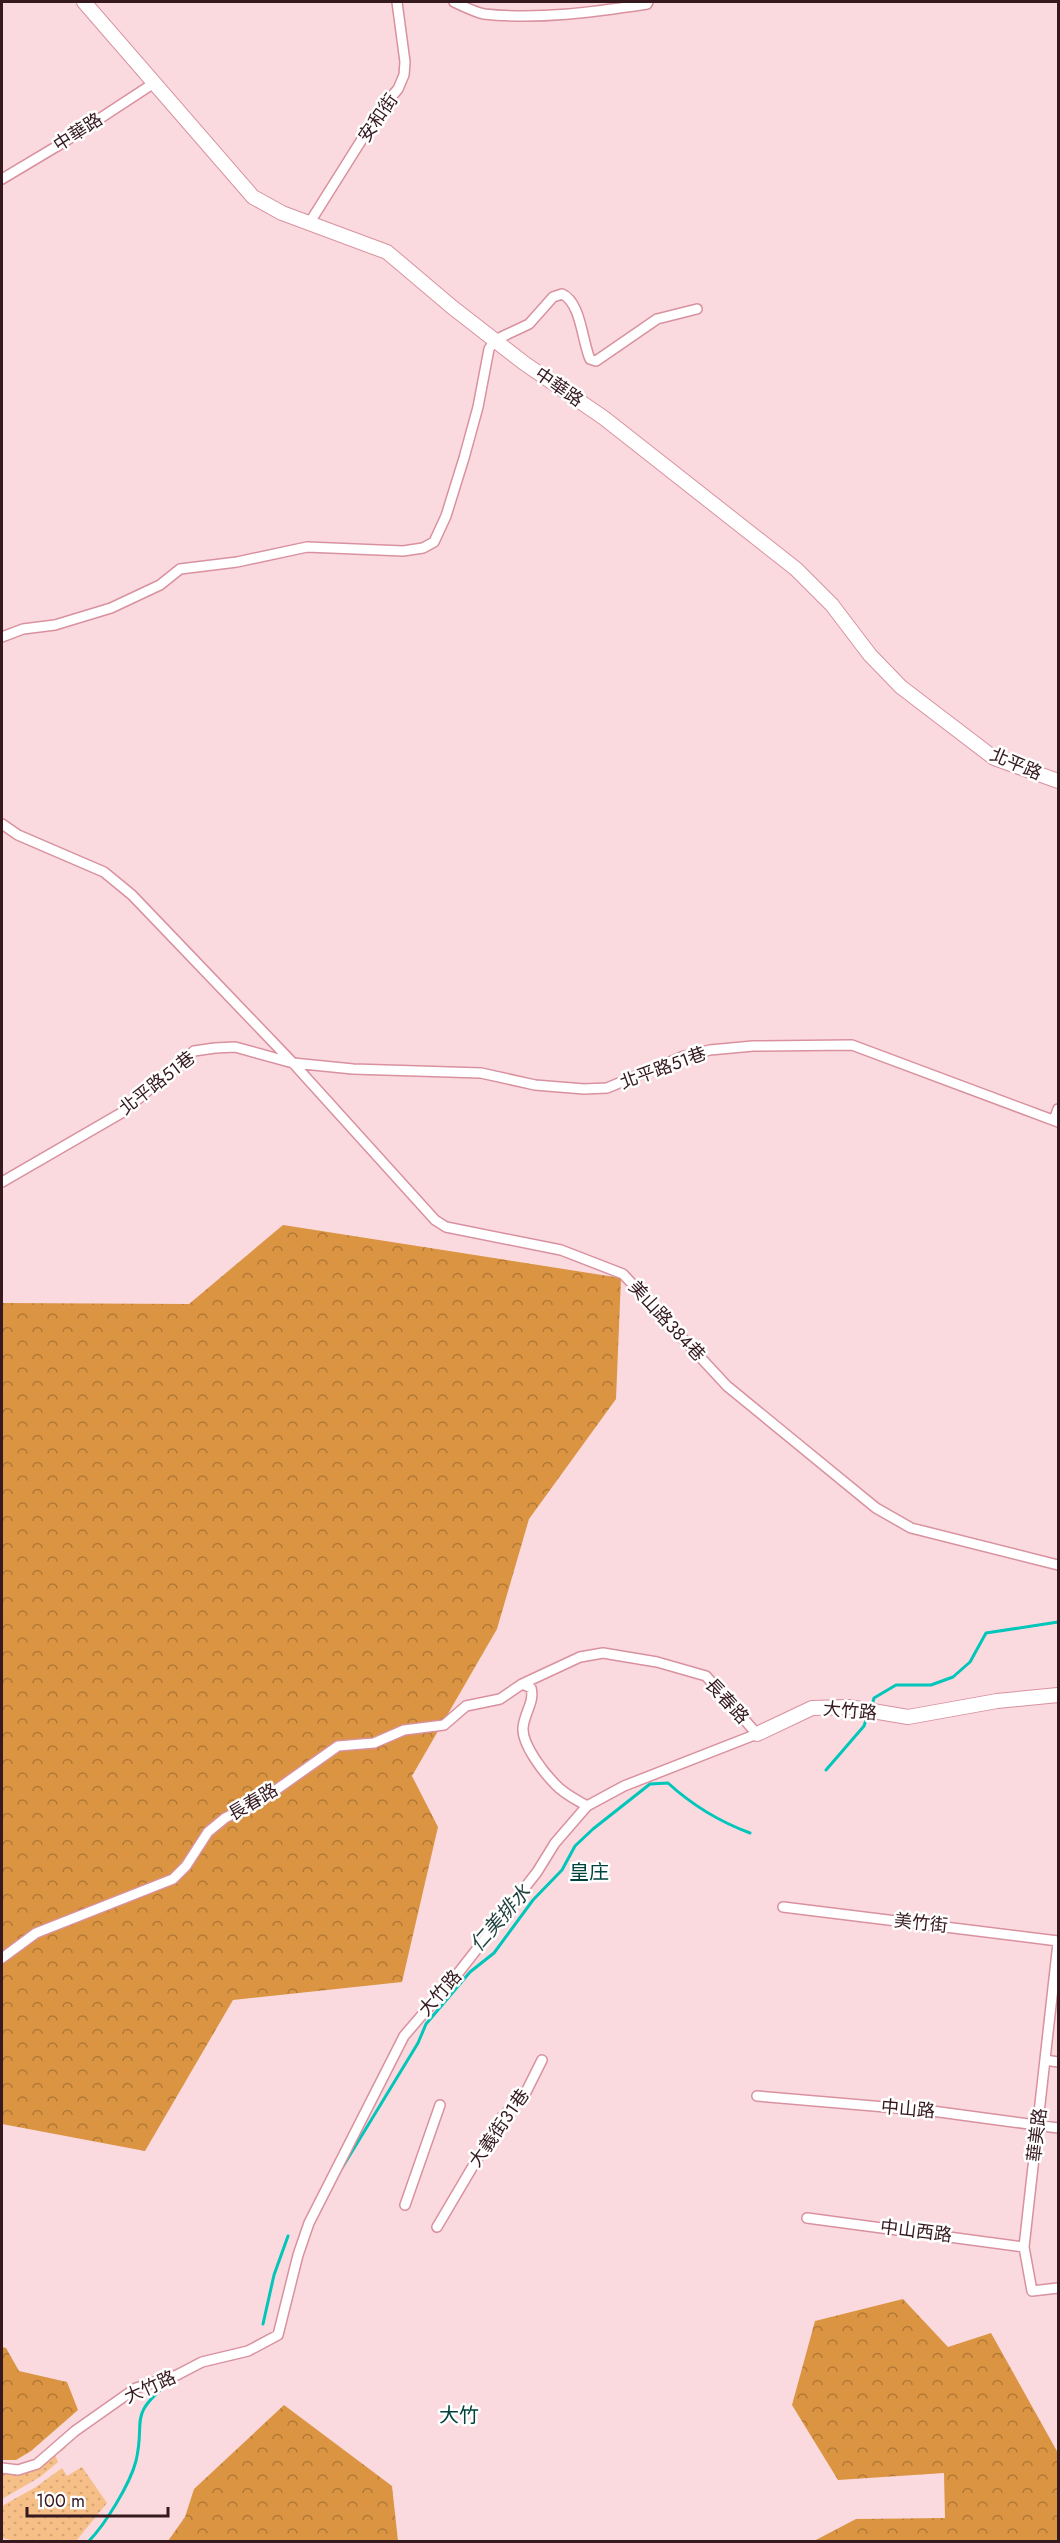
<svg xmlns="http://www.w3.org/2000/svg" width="1060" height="2543" font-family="Jost,'Noto Sans TC',sans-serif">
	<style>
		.grass { fill: url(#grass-dots) }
		.forest { fill: url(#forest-crowns) }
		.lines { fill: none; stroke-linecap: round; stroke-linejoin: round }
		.stream { stroke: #01c6b9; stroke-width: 3 }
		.street-casing { stroke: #d9919f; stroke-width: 12 }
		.secondary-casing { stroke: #d9919f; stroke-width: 16 }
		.street { stroke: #fff; stroke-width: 9 }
		.secondary { stroke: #fff; stroke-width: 14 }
		.labels { text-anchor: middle; stroke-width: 5; stroke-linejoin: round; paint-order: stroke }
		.street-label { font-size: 18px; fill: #35191f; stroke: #fff }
		.neighbourhood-label { font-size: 20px; fill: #00423e; stroke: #fff }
		.water-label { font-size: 20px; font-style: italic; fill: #1f3f3c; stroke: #fff }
	</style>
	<defs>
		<pattern id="grass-dots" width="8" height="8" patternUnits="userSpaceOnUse" patternTransform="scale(1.5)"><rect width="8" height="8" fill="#f6bf87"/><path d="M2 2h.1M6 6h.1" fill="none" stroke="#d4a474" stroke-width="1.8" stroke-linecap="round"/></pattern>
		<pattern id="forest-crowns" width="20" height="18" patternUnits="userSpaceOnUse" patternTransform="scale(1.5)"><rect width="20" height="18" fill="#db9441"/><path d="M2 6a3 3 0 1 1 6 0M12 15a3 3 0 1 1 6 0" fill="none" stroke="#b27836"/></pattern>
	</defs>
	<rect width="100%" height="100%" fill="#fadadf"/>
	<path class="grass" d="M 60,2441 L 66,2448 L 55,2455 L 58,2462 L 40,2477 L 2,2499 L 2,2470 L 27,2470 Z
		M 82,2467 L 107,2503 L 76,2541 L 21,2542 L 2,2538 L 2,2506 L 36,2487 L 62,2468 L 67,2476 Z"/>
	<path class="forest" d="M 283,1225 L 621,1278 L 616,1399 L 529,1519 L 497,1629 L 412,1776 L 438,1827 L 402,1982 L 233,2000 L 145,2151 L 2,2124 L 2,1303 L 189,1304 Z
		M 903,2299 L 948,2347 L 991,2333 L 1058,2453 L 1058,2541 L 814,2541 L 856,2519 L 945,2518 L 944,2473 L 838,2480 L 792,2405 L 815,2321 Z
		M 2,2347 L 6,2348 L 19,2371 L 67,2382 L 78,2410 L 31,2451 L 16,2460 L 2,2460 Z
		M 284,2405 L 392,2486 L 398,2541 L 168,2541 L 185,2517 L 194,2489 Z"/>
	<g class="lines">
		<path class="stream" d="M 872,1705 L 874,1698 L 896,1685 L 931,1685 L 953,1677 L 970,1662 L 986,1633 L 1058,1622
			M 826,1770 L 864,1726 L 868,1714
			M 342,2168 L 418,2043 L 426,2024 L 470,1972 L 494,1953 L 533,1900 L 562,1870 L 575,1846 L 593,1829 L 650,1784 L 668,1783 C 693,1806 718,1821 750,1833
			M 263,2324 L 274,2275 L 288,2236
			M 88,2542 C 105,2525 130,2484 136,2461 C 146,2418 127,2418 168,2383"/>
		<g class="street-casing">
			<path id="street" d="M 454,2 C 463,6 474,12 484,14 C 538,20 594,12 647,4 L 648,2
				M 2,179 L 64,142 L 154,83
				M 310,222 L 381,109 L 398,89 L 404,75 L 405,62 L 397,2
				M 2,637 L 23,629 L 55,625 L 111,608 L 160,585 L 180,569 L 237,562 L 307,547 L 403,551 L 423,548 L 434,542 L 446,516 L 464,458 L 478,407 L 489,349 L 495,340 L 529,324 L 553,297 L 562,294 C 581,302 582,341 590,359 L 596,361 L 657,319 L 697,309
				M 2,824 L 18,835 L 104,872 L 132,895 L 293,1063 L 435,1220 L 446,1227 L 561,1250 L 623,1274 L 727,1386 L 876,1508 L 911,1528 L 1058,1565
				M 1054,1120 L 1058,1109
				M 2,1182 L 123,1112 L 194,1051 L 215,1048 L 235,1047 L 293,1063 L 353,1069 L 481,1073 L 535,1085 L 584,1089 L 607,1088 L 684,1056 L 710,1050 L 753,1046 L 852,1045 L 1058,1122
				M 783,1907 L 1058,1941
				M 1058,1943 L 1024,2247 L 1032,2291 L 1058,2288
				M 2,1958 L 36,1933 L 173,1879 L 186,1866 L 208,1832 L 225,1818 L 266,1797 L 338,1746 L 374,1743 L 404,1730 L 444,1725 L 466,1706 L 500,1699 L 522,1684 L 531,1688 C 535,1702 524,1713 523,1728 C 522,1745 544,1773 556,1785 C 564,1794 577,1800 587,1806
				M 1045,2060 L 1058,2062
				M 757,2096 L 932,2111 L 1058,2128
				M 405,2205 L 440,2105
				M 807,2218 L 1024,2247
				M 437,2227 L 502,2117 L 525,2094 L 542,2060
				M 2,2468 L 18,2470 L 37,2464 L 75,2431 L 136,2388 L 177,2375 L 202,2362 L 248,2351 L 278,2335 L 298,2255 L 309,2223 L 404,2036 L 459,1972 L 537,1872 L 555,1843 L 587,1806 L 624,1786 L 757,1734 L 706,1676 L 657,1662 L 603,1653 L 580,1657 L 522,1684"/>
		</g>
		<g class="secondary-casing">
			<path id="secondary" d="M 84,2 L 253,197 L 282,213 L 387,252 L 452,307 L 524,363 L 604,418 L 796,569 L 832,605 L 870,655 L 901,687 L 994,758 L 1058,781
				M 757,1734 L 812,1708 L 849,1707 L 908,1717 L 997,1701 L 1058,1695"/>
		</g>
		<use href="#street" class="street"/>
		<use href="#secondary" class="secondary"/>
	</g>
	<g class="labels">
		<g class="street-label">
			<text transform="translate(378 118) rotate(-55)" y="6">安和街</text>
			<text transform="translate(78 132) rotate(-33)" y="6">中華路</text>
			<text transform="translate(559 387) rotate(35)" y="6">中華路</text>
			<text transform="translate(1016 764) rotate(23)" y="6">北平路</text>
			<text transform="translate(663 1068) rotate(-20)" y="6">北平路51巷</text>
			<text transform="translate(157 1083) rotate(-38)" y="6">北平路51巷</text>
			<text transform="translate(667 1321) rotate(47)" y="6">美山路384巷</text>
			<text transform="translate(727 1701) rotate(47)" y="6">長春路</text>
			<text transform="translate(850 1711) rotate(5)" y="6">大竹路</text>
			<text transform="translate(253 1802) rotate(-31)" y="6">長春路</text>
			<text transform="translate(921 1923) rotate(6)" y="6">美竹街</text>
			<text transform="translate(440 1993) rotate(-49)" y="6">大竹路</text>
			<text transform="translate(908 2109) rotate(5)" y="6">中山路</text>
			<text transform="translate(499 2128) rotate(-55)" y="6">大義街31巷</text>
			<text transform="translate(1037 2135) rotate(-83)" y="6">華美路</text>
			<text transform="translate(916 2231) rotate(7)" y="6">中山西路</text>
			<text transform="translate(150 2387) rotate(-24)" y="6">大竹路</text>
		</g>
		<g class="neighbourhood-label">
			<text x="589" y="1879">皇庄</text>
			<text x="459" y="2422">大竹</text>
		</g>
		<g class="water-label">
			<text transform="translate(500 1918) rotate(-49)" y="7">仁美排水</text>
		</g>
	</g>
	<rect width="1060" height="2543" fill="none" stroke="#35191f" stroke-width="6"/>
	<path d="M27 2507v9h141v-9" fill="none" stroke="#35191f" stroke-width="3"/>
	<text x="36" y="2507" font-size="18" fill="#35191f" stroke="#ffffff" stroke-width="4.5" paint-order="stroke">100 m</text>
</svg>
